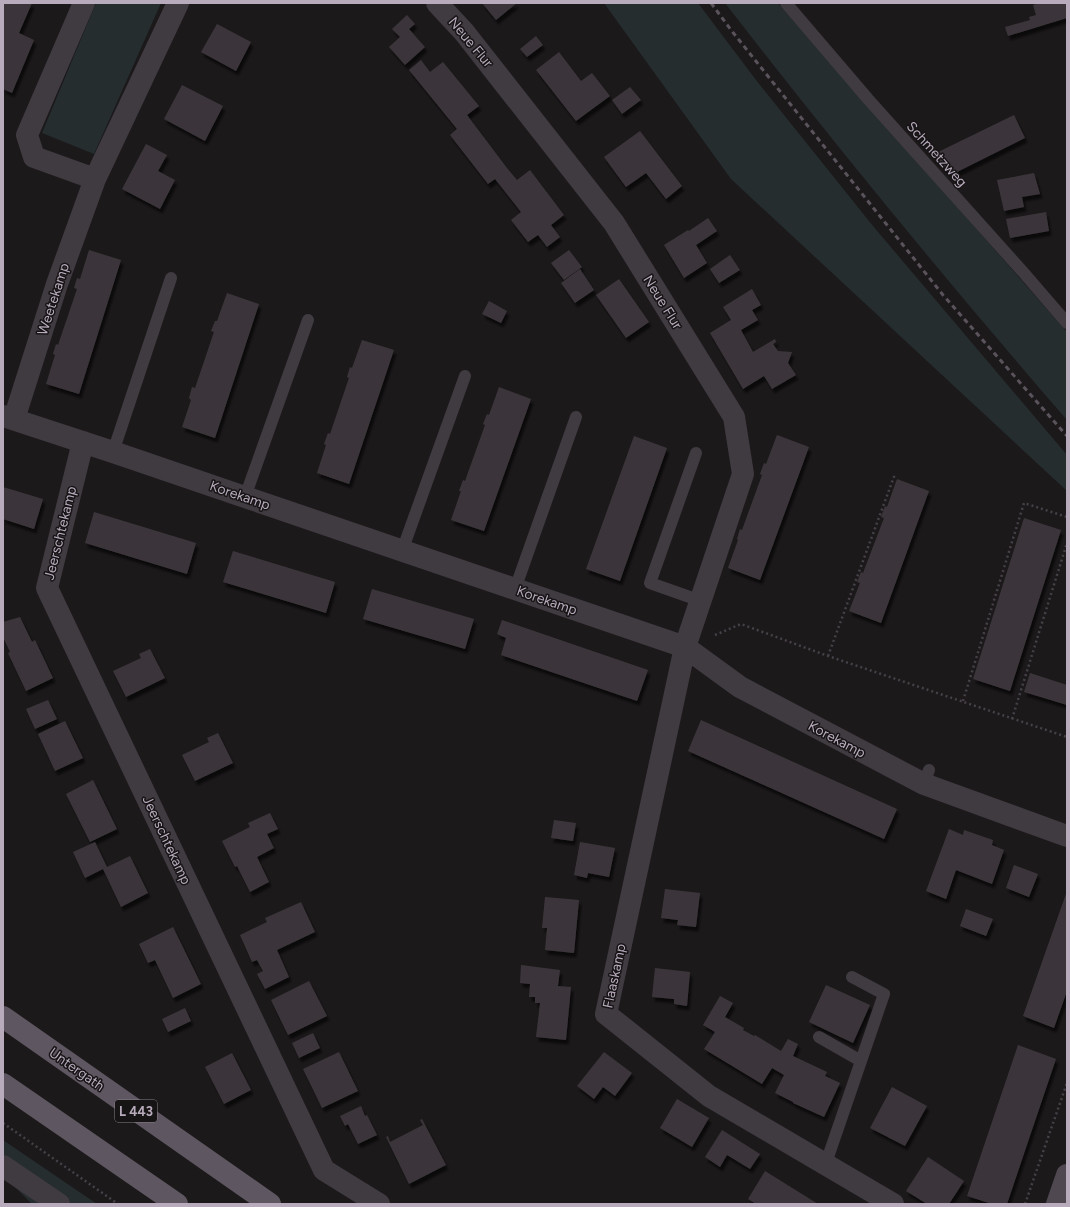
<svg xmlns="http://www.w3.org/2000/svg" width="1070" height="1207" font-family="Figtree,sans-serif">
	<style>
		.green { fill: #252d2f }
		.building { fill: #3b363a; filter: url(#shadow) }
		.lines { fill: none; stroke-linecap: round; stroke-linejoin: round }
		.path { stroke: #464048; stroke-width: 2.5; stroke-dasharray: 2 3; stroke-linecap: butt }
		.lane { stroke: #403a41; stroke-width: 12 }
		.street { stroke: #403a41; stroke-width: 22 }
		.secondary { stroke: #4f4851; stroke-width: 22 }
		.primary { stroke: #5e5660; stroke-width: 22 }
		.rail { stroke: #5a535c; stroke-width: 3; stroke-dasharray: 5 4; stroke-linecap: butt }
		.labels { text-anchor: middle; stroke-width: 3; stroke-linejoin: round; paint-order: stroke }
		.shield { fill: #171416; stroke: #877e8a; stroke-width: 1 }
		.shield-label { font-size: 13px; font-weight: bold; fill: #b7abbc }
		.street-label { font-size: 14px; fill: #b7abbc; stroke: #171416 }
	</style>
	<defs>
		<filter id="shadow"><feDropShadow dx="2.5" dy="4.5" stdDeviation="1" flood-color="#0009"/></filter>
	</defs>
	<rect width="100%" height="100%" fill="#1c191b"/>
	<path class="green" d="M 96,3 L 161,3 L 94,154 L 42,133 Z
		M 604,3 L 698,3 L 756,80 L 873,226 L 1067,455 L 1067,491 L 731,179 Z
		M 725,3 L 778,3 L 1067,332 L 1067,420 C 949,284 835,145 725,3 Z
		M 3,1140 L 97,1204 L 32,1204 L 8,1180 L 3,1178 Z"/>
	<path class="building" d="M 3,3 L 32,3 L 19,33 L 34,40 L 12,93 L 3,89 Z
		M 482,3 L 517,3 L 496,20 Z
		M 1039,3 L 1067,3 L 1067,18 L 1008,36 L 1005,27 L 1030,20 L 1029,17 L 1036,15 L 1033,5 Z
		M 407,15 L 415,24 L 409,29 L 425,47 L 405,65 L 389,47 L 400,37 L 392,29 Z
		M 217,24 L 251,42 L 236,71 L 201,52 Z
		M 536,36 L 543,45 L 527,57 L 520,49 Z
		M 559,52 L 581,81 L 592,73 L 610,96 L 576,121 L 536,70 Z
		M 421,60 L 430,72 L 443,62 L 479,106 L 467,115 L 507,168 L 517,180 L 530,170 L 564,215 L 551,225 L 560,237 L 547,247 L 538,235 L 528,242 L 511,220 L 521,212 L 495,179 L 488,184 L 450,135 L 457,129 L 409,70 Z
		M 182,85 L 223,106 L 205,141 L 164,119 Z
		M 630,87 L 641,100 L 622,114 L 612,100 Z
		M 1014,115 L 1025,138 L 951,175 L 932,155 Z
		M 640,131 L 682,186 L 666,199 L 646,173 L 626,187 L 604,157 Z
		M 146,144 L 167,155 L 158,171 L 175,180 L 160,209 L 122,189 Z
		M 1034,173 L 1040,194 L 1022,197 L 1024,207 L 1004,211 L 997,180 Z
		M 1046,212 L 1049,231 L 1010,238 L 1006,219 Z
		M 708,218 L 717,231 L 696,245 L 707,263 L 684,278 L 664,245 L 688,230 L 689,231 Z
		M 89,250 L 121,260 L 79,394 L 46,384 L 55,355 L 53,354 L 56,344 L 58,345 L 77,289 L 74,288 L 77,278 L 80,279 Z
		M 569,250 L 582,267 L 564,280 L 551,263 Z
		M 730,255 L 740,270 L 719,283 L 710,269 Z
		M 580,269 L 594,290 L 575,303 L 561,283 Z
		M 619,279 L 649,322 L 626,338 L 596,295 Z
		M 752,289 L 761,305 L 752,310 L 758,320 L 741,330 L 753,352 L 775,339 L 776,342 L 773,344 L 778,351 L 792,352 L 788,363 L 796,375 L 772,389 L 764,376 L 743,389 L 710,333 L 731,320 L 723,307 Z
		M 227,293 L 259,304 L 215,438 L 182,427 L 191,400 L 189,398 L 192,387 L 195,388 L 214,332 L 211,331 L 215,321 L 217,321 Z
		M 489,301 L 507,311 L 501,323 L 482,314 Z
		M 362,340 L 394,350 L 349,484 L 317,473 L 326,445 L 324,444 L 328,433 L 330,434 L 349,378 L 347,377 L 350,367 L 352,368 Z
		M 499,387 L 531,399 L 484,531 L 451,520 L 461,491 L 459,491 L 463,480 L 465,481 L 485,425 L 483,424 L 487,414 L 489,415 Z
		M 777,435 L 809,447 L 760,580 L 728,568 L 738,540 L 737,539 L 740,529 L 742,530 L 762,475 L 760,474 L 764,463 L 766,464 Z
		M 634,436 L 667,448 L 620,581 L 586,569 Z
		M 897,479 L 929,491 L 881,623 L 849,611 L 860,583 L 857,582 L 861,572 L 863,573 L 884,518 L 881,517 L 885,506 L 887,507 Z
		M 3,487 L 43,499 L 34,529 L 3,519 Z
		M 94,512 L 196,543 L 187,574 L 85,543 Z
		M 1024,518 L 1061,530 L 1010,691 L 973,679 Z
		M 233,551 L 335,582 L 326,613 L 223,582 Z
		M 372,589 L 474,619 L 465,649 L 363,619 Z
		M 20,617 L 32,642 L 35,640 L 53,678 L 26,691 L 8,653 L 10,652 L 3,637 L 3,622 Z
		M 502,620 L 648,670 L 637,701 L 501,655 L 506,638 L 497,634 Z
		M 150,649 L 165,678 L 126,697 L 113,671 L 141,658 L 139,654 Z
		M 1030,673 L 1067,685 L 1067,705 L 1024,692 Z
		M 48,700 L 57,719 L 35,729 L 26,709 Z
		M 701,720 L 897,809 L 884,839 L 688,751 Z
		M 65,721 L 83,758 L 55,771 L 38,734 Z
		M 218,733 L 233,763 L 195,781 L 182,755 L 209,742 L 207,738 Z
		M 93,780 L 117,829 L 90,842 L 66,794 Z
		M 270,813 L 278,829 L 267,834 L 274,848 L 257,857 L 269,882 L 250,892 L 237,866 L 235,867 L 222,841 L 250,827 L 248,823 Z
		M 554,820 L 576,823 L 573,841 L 551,838 Z
		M 949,829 L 963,835 L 964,830 L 993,840 L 992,845 L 1004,850 L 992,884 L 956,870 L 946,899 L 926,891 Z
		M 95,842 L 107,867 L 130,856 L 148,893 L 121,907 L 103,869 L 85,878 L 73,852 Z
		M 580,842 L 615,848 L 609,877 L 588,873 L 587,878 L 574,875 Z
		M 1014,865 L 1038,874 L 1029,897 L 1006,888 Z
		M 665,889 L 700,893 L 696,927 L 677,925 L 678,920 L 661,918 Z
		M 1067,891 L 1067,991 L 1054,1028 L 1023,1016 Z
		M 545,897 L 579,900 L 574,953 L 545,950 L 547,928 L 542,928 Z
		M 301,902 L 315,932 L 277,950 L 289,977 L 265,989 L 257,974 L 263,971 L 257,960 L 252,962 L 240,935 L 267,922 L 265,918 Z
		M 966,909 L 993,919 L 986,936 L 960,926 Z
		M 173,927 L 201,984 L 173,998 L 155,960 L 148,963 L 139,944 Z
		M 521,965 L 560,970 L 558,986 L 571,987 L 566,1040 L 536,1037 L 540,1003 L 535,1003 L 535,997 L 529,997 L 530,984 L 520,983 Z
		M 655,968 L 690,972 L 687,1006 L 674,1004 L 674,999 L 652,997 Z
		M 309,981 L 327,1016 L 288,1035 L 271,1000 Z
		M 826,985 L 870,1005 L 853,1043 L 809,1022 Z
		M 720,996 L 733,1003 L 725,1017 L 744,1028 L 743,1030 L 754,1036 L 755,1035 L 781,1051 L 788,1039 L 798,1044 L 793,1056 L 827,1072 L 825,1076 L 840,1083 L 824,1117 L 793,1103 L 793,1102 L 775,1093 L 784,1075 L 772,1068 L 762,1084 L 704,1049 L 715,1032 L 703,1025 Z
		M 185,1008 L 191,1021 L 168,1032 L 162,1019 Z
		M 313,1033 L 320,1048 L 299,1058 L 292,1043 Z
		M 1018,1045 L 1056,1059 L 1007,1204 L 992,1204 L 967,1196 Z
		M 339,1052 L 358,1091 L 322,1108 L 303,1069 Z
		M 604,1052 L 632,1073 L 615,1096 L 603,1087 L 594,1099 L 577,1086 Z
		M 232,1053 L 251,1090 L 224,1104 L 205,1067 Z
		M 892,1087 L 927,1106 L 905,1146 L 870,1128 Z
		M 677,1099 L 709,1118 L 692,1147 L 660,1128 Z
		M 361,1106 L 365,1116 L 367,1115 L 377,1135 L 358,1144 L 348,1124 L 345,1126 L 340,1116 Z
		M 422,1119 L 446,1165 L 409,1184 L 386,1137 L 388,1136 L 390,1142 L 423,1125 L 420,1120 Z
		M 722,1130 L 760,1154 L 750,1169 L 727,1155 L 720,1167 L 705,1157 Z
		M 928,1157 L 964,1181 L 949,1204 L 927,1204 L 906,1191 Z
		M 765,1171 L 818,1204 L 756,1204 L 748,1199 Z"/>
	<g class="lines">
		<path class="path" d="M 715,635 L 741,624 L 828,656 L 1067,737
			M 828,656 L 895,474
			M 963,701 L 1024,503 L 1067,517
			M 1012,719 L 1067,543
			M 3,1123 L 118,1204
			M 1025,1204 L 1067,1083"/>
		<path class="lane" d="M 786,3 L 868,99 L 1023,272 L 1067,323
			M 113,452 L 171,278
			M 696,453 L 650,583 L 701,601
			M 245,497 L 308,320
			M 402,551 L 465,376
			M 515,589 L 576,417
			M 924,784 L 929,770
			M 819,1037 L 861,1061
			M 826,1163 L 884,994 L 852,977"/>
		<path class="street" d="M 437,3 L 464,32 L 614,223 L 734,417 L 743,474 L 685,647 L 606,1014 L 709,1096 L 893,1204
			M 95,179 L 178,3
			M 3,416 L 113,452 L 685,647 L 740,687 L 924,784 L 1067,836
			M 14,419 L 57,284 L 95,179 L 34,157 L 27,135 L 84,3
			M 83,442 L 47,588 L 324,1170 L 379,1204
			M 3,1166 L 59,1204"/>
		<path class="secondary" d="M 1057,1204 L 1067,1175"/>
		<path class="primary" d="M 3,1017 L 270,1204
			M 3,1084 L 177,1204"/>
		<path class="rail" d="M 711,3 L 731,30 L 943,295 L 1067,436"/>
	</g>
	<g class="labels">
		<rect class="shield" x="115" y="1100" width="42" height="22" rx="3"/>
		<g class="shield-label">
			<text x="136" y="1116">L 443</text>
		</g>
		<g class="street-label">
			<text transform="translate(471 42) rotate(50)" y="5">Neue Flur</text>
			<text transform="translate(937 154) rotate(48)" y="5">Schmetzweg</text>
			<text transform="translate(53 299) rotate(-72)" y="5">Weetekamp</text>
			<text transform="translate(663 302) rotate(58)" y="5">Neue Flur</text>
			<text transform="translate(240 495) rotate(19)" y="5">Korekamp</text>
			<text transform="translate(60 533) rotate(-76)" y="5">Jeerschtekamp</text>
			<text transform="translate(547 600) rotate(19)" y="5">Korekamp</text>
			<text transform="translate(837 739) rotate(28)" y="5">Korekamp</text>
			<text transform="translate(167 840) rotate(65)" y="5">Jeerschtekamp</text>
			<text transform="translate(614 976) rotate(-78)" y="5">Flaaskamp</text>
			<text transform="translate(77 1069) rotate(35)" y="5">Untergath</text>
		</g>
	</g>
	<rect width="1070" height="1207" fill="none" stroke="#b7abbc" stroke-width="8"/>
</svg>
